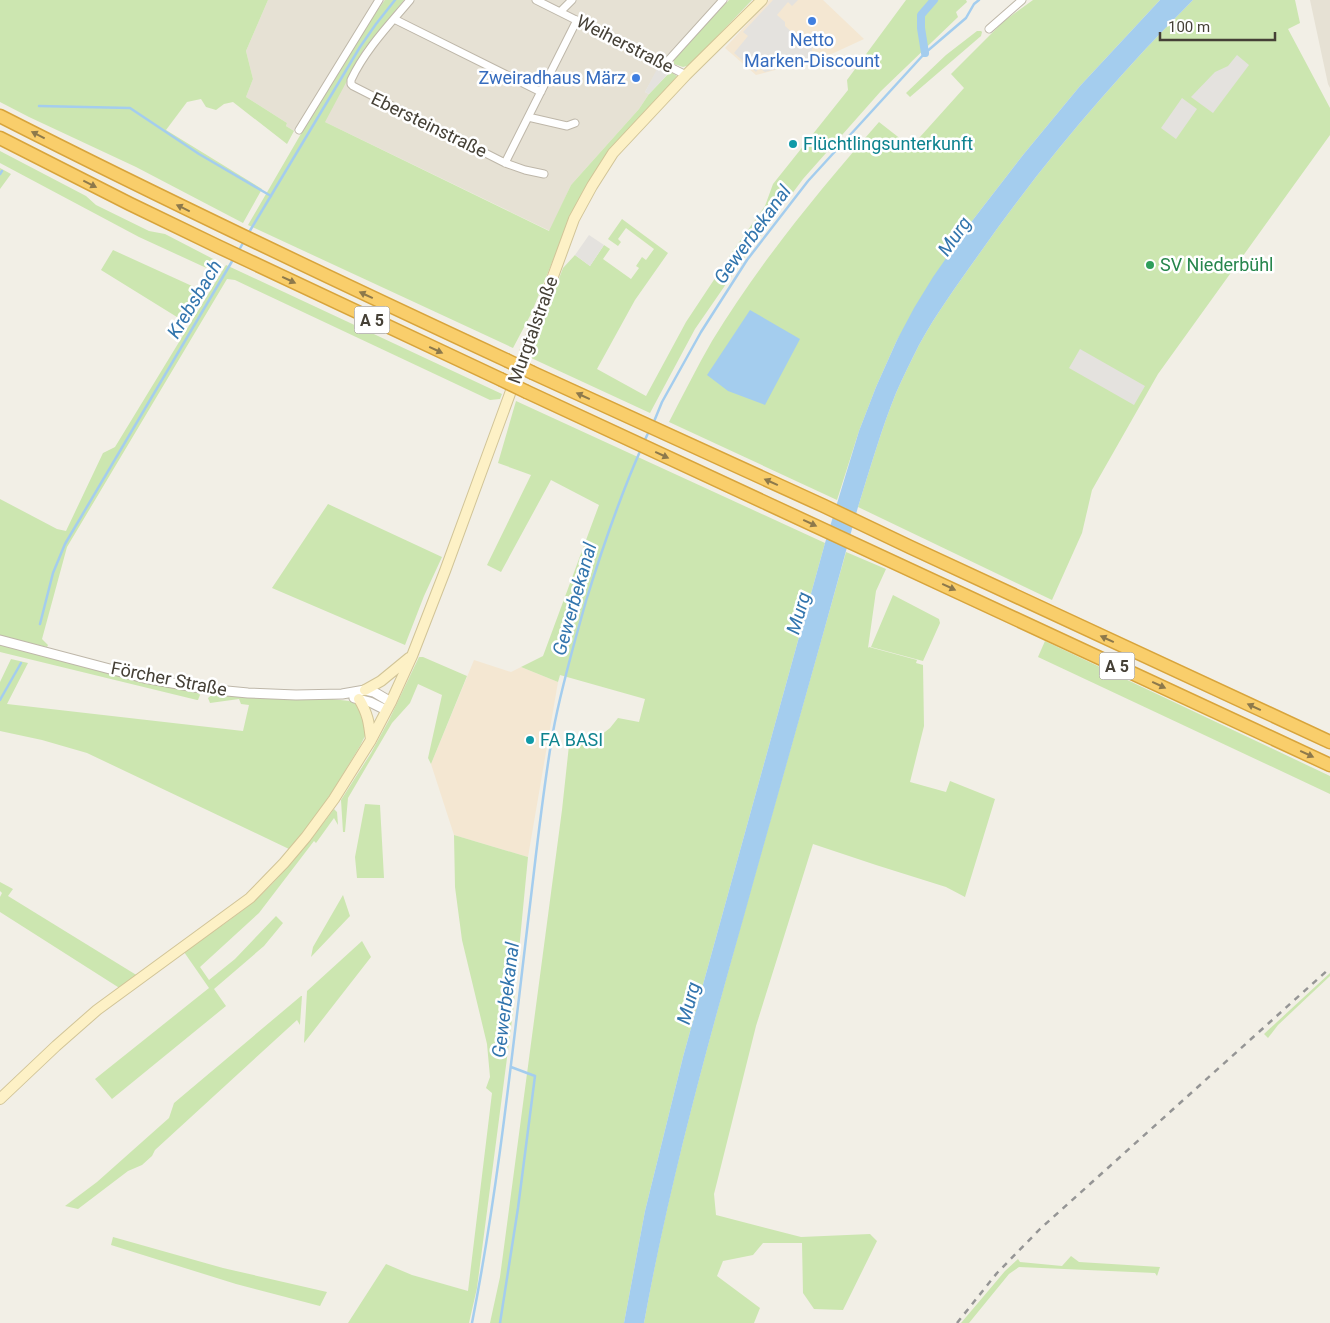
<svg xmlns="http://www.w3.org/2000/svg" width="1330" height="1323" font-family="Roboto,sans-serif">
	<style>
		.residential { fill: #e6e1d4 }
		.commercial { fill: #f4e7d2 }
		.green { fill: #cce6b0 }
		.parking { fill: #e4e2de }
		.water { fill: #a4cdee }
		.lines { fill: none; stroke-linecap: round; stroke-linejoin: round }
		.stream { stroke: #a4cdee; stroke-width: 2.5 }
		.canal { stroke: #a4cdee; stroke-width: 8 }
		.minor-casing { stroke: #beb7a9; stroke-width: 9 }
		.tertiary-casing { stroke: #beb7a9; stroke-width: 11 }
		.secondary-casing { stroke: #d1c497; stroke-width: 12 }
		.motorway-casing { stroke: #d8a43b; stroke-width: 15 }
		.minor { stroke: #fff; stroke-width: 7 }
		.tertiary { stroke: #fff; stroke-width: 9 }
		.secondary { stroke: #fdf1c6; stroke-width: 10 }
		.motorway { stroke: #f9ce6b; stroke-width: 12 }
		.rail { stroke: #959595; stroke-width: 2.5; stroke-dasharray: 6 6; stroke-linecap: butt }
		.motorway-bridge-casing { stroke: #d8a43b; stroke-width: 15; stroke-linecap: butt }
		.motorway-bridge { stroke: #f9ce6b; stroke-width: 12 }
		.oneway { fill: #8d794b }
		.shop-dot { fill: #3f7fe0; stroke: #fff; stroke-width: 2 }
		.culture-dot { fill: #0f9aa8; stroke: #fff; stroke-width: 2 }
		.leisure-dot { fill: #2e9e5b; stroke: #fff; stroke-width: 2 }
		.labels { text-anchor: middle; stroke-width: 5; stroke-linejoin: round; paint-order: stroke }
		.shield { fill: #fff; stroke: #7d7972; stroke-width: 1 }
		.shield-label { font-size: 16px; font-weight: bold; fill: #454036 }
		.shop-label { font-size: 18px; fill: #366cbe; stroke: #fff }
		.street-label { font-size: 18px; fill: #454036; stroke: #fff }
		.culture-label { font-size: 18px; fill: #0d838f; stroke: #fff; text-anchor: start }
		.leisure-label { font-size: 18px; fill: #27864d; stroke: #fff; text-anchor: start }
		.water-label { font-size: 19px; font-style: italic; fill: #3275ad; stroke: #fff }
	</style>
	<rect width="100%" height="100%" fill="#f2efe6"/>
	<path class="residential" d="M 268,0 L 718,0 L 665,57 L 645,92 L 649,94 L 639,109 L 571,185 L 550,231 L 325,122 L 294,131 L 286,126 L 287,123 L 246,97 L 253,79 L 246,51 Z
		M 1310,0 L 1330,0 L 1330,88 L 1328,84 Z"/>
	<path class="commercial" d="M 769,0 L 823,0 L 864,39 L 825,57 L 756,75 L 725,48 Z
		M 474,660 L 511,672 L 521,667 L 558,682 L 528,857 L 454,835 L 431,764 Z"/>
	<path class="green" d="M 0,0 L 268,0 L 246,51 L 253,79 L 246,97 L 287,123 L 286,126 L 294,131 L 287,144 L 233,102 L 224,104 L 216,110 L 206,107 L 201,99 L 187,102 L 166,130 L 262,189 L 243,223 L 136,167 L 29,117 L 0,102 Z
		M 385,0 L 404,0 L 364,49 L 325,122 L 549,231 L 571,185 L 639,109 L 649,94 L 669,73 L 671,72 L 677,76 L 676,79 L 645,114 L 562,238 L 531,314 L 513,348 L 248,225 L 302,132 L 372,18 Z
		M 729,0 L 752,0 L 690,65 L 683,67 L 674,64 L 674,58 Z
		M 906,0 L 966,0 L 967,2 L 956,12 L 958,17 L 881,91 L 803,179 L 744,258 L 695,329 L 650,413 L 529,357 L 563,268 L 575,255 L 590,266 L 604,245 L 610,249 L 603,259 L 631,279 L 639,268 L 636,266 L 642,257 L 646,260 L 654,249 L 626,228 L 618,239 L 621,242 L 618,246 L 608,239 L 622,219 L 668,253 L 635,300 L 597,369 L 646,396 L 686,322 L 735,248 L 765,206 L 773,184 L 848,90 L 847,80 Z
		M 1033,0 L 1160,0 L 1080,86 L 1023,155 L 972,221 L 897,340 L 876,387 L 859,431 L 837,500 L 669,422 C 683,395 697,367 712,341 C 760,262 819,191 879,122 L 911,147 L 964,88 L 951,74 L 1004,21 Z
		M 1193,0 L 1295,0 L 1300,23 L 1288,29 L 1330,108 L 1330,135 L 1158,374 L 1092,490 L 1082,533 L 1052,600 L 858,507 C 870,469 881,430 896,393 C 903,377 911,361 919,345 C 936,314 957,285 977,257 C 1041,165 1114,79 1193,0 Z
		M 977,31 L 981,31 L 982,32 L 981,36 L 910,97 L 906,93 L 946,55 Z
		M 0,151 L 86,196 L 96,205 L 149,231 L 165,234 L 219,262 L 213,271 L 139,237 L 0,163 Z
		M 0,168 L 11,174 L 0,189 Z
		M 113,250 L 203,291 L 185,322 L 101,270 Z
		M 226,265 L 502,394 L 500,399 L 490,400 L 235,280 L 227,279 L 67,547 L 42,639 L 48,645 L 47,647 L 0,636 L 0,499 L 57,529 L 66,531 L 103,453 L 115,447 Z
		M 516,401 L 825,543 L 683,1057 L 645,1211 L 624,1323 L 490,1323 L 500,1277 L 562,810 L 570,736 L 591,743 L 610,728 L 618,718 L 639,722 L 645,699 L 560,675 L 558,682 L 521,667 L 543,656 L 599,505 L 551,480 L 501,572 L 487,565 L 531,475 L 498,463 Z
		M 328,504 L 442,557 L 424,596 L 405,645 L 272,588 Z
		M 846,552 L 886,569 L 876,591 L 868,648 L 869,647 L 917,660 L 916,663 L 923,665 L 924,726 L 910,782 L 946,792 L 950,781 L 995,799 L 965,897 L 946,887 L 876,865 L 813,844 L 756,1026 L 714,1194 L 716,1215 L 801,1237 L 870,1234 L 877,1241 L 843,1310 L 814,1309 L 803,1293 L 802,1243 L 763,1243 L 753,1255 L 723,1261 L 717,1276 L 760,1308 L 754,1323 L 644,1323 C 669,1182 708,1044 746,907 C 779,789 813,670 846,552 Z
		M 893,595 L 939,619 L 940,623 L 923,661 L 871,647 Z
		M 1045,641 L 1330,776 L 1330,794 L 1038,657 Z
		M 0,644 L 198,692 L 200,695 L 198,700 L 197,700 L 0,652 Z
		M 419,657 L 423,657 L 467,676 L 431,764 L 428,758 L 442,695 L 418,684 L 410,703 L 392,723 L 348,798 L 345,832 L 343,832 L 341,800 L 371,753 L 389,720 Z
		M 11,659 L 28,663 L 7,704 L 243,731 L 249,705 L 241,704 L 239,699 L 210,703 L 208,698 L 213,694 L 263,698 L 307,699 L 332,699 L 349,701 L 358,705 L 364,715 L 366,734 L 360,746 L 315,820 L 289,849 L 87,753 L 42,740 L 0,731 L 0,682 Z
		M 365,804 L 380,805 L 384,878 L 357,878 L 355,857 Z
		M 334,809 L 337,812 L 338,825 L 334,818 L 316,843 L 314,841 L 259,913 L 200,967 L 209,980 L 235,959 L 276,916 L 283,923 L 264,946 L 214,989 L 226,1006 L 112,1099 L 95,1079 L 209,988 L 184,952 C 213,931 245,912 270,886 C 293,862 314,836 334,809 Z
		M 454,835 L 528,857 L 513,1012 L 477,1288 L 469,1323 L 348,1323 L 386,1264 L 412,1275 L 468,1291 L 492,1093 L 486,1088 L 490,1077 L 487,1044 L 462,940 L 455,887 Z
		M 0,882 L 13,889 L 8,896 L 138,976 L 121,989 L 0,912 L 0,897 L 2,893 L 0,891 Z
		M 343,895 L 350,916 L 311,957 L 313,947 Z
		M 362,941 L 371,957 L 304,1043 L 307,991 Z
		M 1330,973 L 1330,976 L 1278,1025 L 1268,1038 L 1264,1034 Z
		M 301,996 L 302,996 L 300,1024 L 300,1025 L 297,1020 L 155,1150 L 152,1156 L 142,1165 L 128,1171 L 78,1209 L 65,1206 L 97,1182 L 169,1118 L 174,1103 Z
		M 113,1237 L 223,1268 L 327,1292 L 320,1306 L 236,1284 L 111,1245 Z
		M 1071,1256 L 1079,1262 L 1160,1267 L 1157,1276 L 1155,1273 L 1019,1267 L 1009,1274 L 969,1323 L 961,1323 L 1005,1271 L 1018,1259 L 1020,1262 L 1062,1266 Z"/>
	<path class="parking" d="M 773,0 L 798,0 L 792,6 L 788,2 L 777,15 L 785,22 L 785,26 L 804,43 L 810,37 L 815,42 L 812,49 L 811,60 L 765,72 L 759,68 L 756,72 L 734,53 L 748,36 L 743,32 Z
		M 1237,55 L 1249,65 L 1213,113 L 1191,97 L 1215,72 L 1228,66 Z
		M 658,67 L 669,73 L 649,94 L 645,92 Z
		M 1182,98 L 1197,109 L 1176,139 L 1161,128 Z
		M 589,235 L 604,245 L 590,266 L 575,255 Z
		M 1080,349 L 1145,386 L 1134,405 L 1069,368 Z"/>
	<path class="water" d="M 1160,0 L 1193,0 C 1114,79 1041,165 977,257 C 957,285 936,314 919,345 C 911,361 903,377 896,393 C 881,430 870,469 858,507 C 821,644 782,779 744,916 C 706,1050 669,1185 644,1323 L 624,1323 L 645,1211 L 683,1057 L 825,543 L 859,431 L 876,387 L 897,340 L 914,308 L 933,277 L 972,221 L 1023,155 L 1080,86 Z
		M 750,310 L 800,339 L 765,405 L 728,391 L 707,375 Z"/>
	<g class="lines">
		<path class="stream" d="M 39,106 L 130,108 L 199,154 L 271,196
			M 0,174 L 2,171
			M 248,234 L 360,47 L 376,24 L 395,0
			M 238,252 L 244,241
			M 653,424 L 662,402 L 701,332 L 747,260 L 808,181 L 925,53 L 966,18 L 974,4 L 979,0
			M 644,442 L 649,431
			M 40,624 L 53,573 L 65,544 L 234,258
			M 0,700 L 21,663
			M 472,1323 C 499,1185 513,1045 530,905 C 537,847 543,789 553,732 C 561,688 574,644 586,601 C 602,549 619,499 641,449
			M 500,1323 L 518,1208 L 535,1076 L 511,1067"/>
		<path class="canal" d="M 925,53 L 921,28 L 921,15 L 934,0"/>
		<g class="minor-casing">
			<path id="minor" d="M 410,0 C 389,25 365,50 351,80 L 351,84 L 353,86 L 505,163 L 525,170 L 544,174
				M 536,0 L 686,75
				M 560,12 L 572,0
				M 394,19 L 541,92
				M 989,29 L 1022,0
				M 665,64 L 723,0
				M 528,117 L 567,126 L 575,123
				M 299,130 L 379,0
				M 505,163 L 577,20"/>
		</g>
		<g class="tertiary-casing">
			<path id="tertiary" d="M 0,640 L 144,678 L 206,689 L 248,693 L 296,695 L 342,694 L 365,690 L 374,692 L 391,702
				M 354,698 L 370,702 L 386,710"/>
		</g>
		<g class="secondary-casing">
			<path id="secondary" d="M 365,690 L 381,681 L 409,658
				M 359,699 C 368,714 369,723 371,740
				M 0,1099 L 56,1046 L 97,1010 L 250,898 L 284,863 L 306,837 L 334,799 L 371,740 L 391,702 L 412,656 L 445,571 L 574,219 L 592,186 L 613,153 L 686,75 L 762,0"/>
		</g>
		<g class="motorway-casing">
			<path id="motorway" d="M 0,116 C 167,201 336,281 506,360
				M 0,138 L 130,204 L 217,246 L 500,379
				M 533,373 L 824,506 L 910,547 L 1330,742
				M 527,392 L 1330,765"/>
		</g>
		<use href="#minor" class="minor"/>
		<use href="#tertiary" class="tertiary"/>
		<use href="#secondary" class="secondary"/>
		<use href="#motorway" class="motorway"/>
		<path class="rail" d="M 957,1323 L 997,1273 L 1040,1229 L 1330,968"/>
		<g class="motorway-bridge-casing">
			<path id="motorway-bridge" d="M 506,360 L 533,373
				M 500,379 L 527,392"/>
		</g>
		<use href="#motorway-bridge" class="motorway-bridge"/>
	</g>
	<defs><path id="oneway-solid" d="M-6-.8H1V-3.2L6.5 0L1 3.2V.8H-6Z" transform="scale(1.25)"/></defs>
	<g class="oneway">
		<use href="#oneway-solid" transform="translate(38 135) rotate(-153)"/>
		<use href="#oneway-solid" transform="translate(90 184) rotate(27)"/>
		<use href="#oneway-solid" transform="translate(183 208) rotate(-154)"/>
		<use href="#oneway-solid" transform="translate(289 280) rotate(25)"/>
		<use href="#oneway-solid" transform="translate(366 295) rotate(-155)"/>
		<use href="#oneway-solid" transform="translate(436 350) rotate(25)"/>
		<use href="#oneway-solid" transform="translate(583 396) rotate(-155)"/>
		<use href="#oneway-solid" transform="translate(662 455) rotate(25)"/>
		<use href="#oneway-solid" transform="translate(771 482) rotate(-156)"/>
		<use href="#oneway-solid" transform="translate(810 523) rotate(25)"/>
		<use href="#oneway-solid" transform="translate(949 587) rotate(25)"/>
		<use href="#oneway-solid" transform="translate(1107 639) rotate(-155)"/>
		<use href="#oneway-solid" transform="translate(1159 685) rotate(25)"/>
		<use href="#oneway-solid" transform="translate(1254 707) rotate(-155)"/>
		<use href="#oneway-solid" transform="translate(1307 754) rotate(25)"/>
	</g>
	<g class="shop-dot">
		<circle cx="812" cy="21" r="5"/>
		<circle cx="636" cy="78" r="5"/>
	</g>
	<g class="culture-dot">
		<circle cx="793" cy="144" r="5"/>
		<circle cx="530" cy="740" r="5"/>
	</g>
	<circle class="leisure-dot" cx="1150" cy="265" r="5"/>
	<g class="labels">
		<g class="shield">
			<rect x="354.5" y="306.5" width="35" height="27" rx="4"/>
			<rect x="1099.5" y="652.5" width="35" height="27" rx="4"/>
		</g>
		<g class="shield-label">
			<text x="372" y="326">A 5</text>
			<text x="1117" y="672">A 5</text>
		</g>
		<g class="shop-label">
			<text x="812" y="46">Netto<tspan x="812" dy="21">Marken-Discount</tspan></text>
			<text x="626" y="84" text-anchor="end">Zweiradhaus März</text>
		</g>
		<g class="street-label">
			<text transform="translate(625 44) rotate(27)" y="6">Weiherstraße</text>
			<text transform="translate(429 125) rotate(26)" y="6">Ebersteinstraße</text>
			<text transform="translate(533 330) rotate(-70)" y="6">Murgtalstraße</text>
			<text transform="translate(169 679) rotate(11)" y="6">Förcher Straße</text>
		</g>
		<g class="culture-label">
			<text x="803" y="150">Flüchtlingsunterkunft</text>
			<text x="540" y="746">FA BASI</text>
		</g>
		<g class="leisure-label">
			<text x="1160" y="271">SV Niederbühl</text>
		</g>
		<g class="water-label">
			<text transform="translate(752 234) rotate(-54)" y="7">Gewerbekanal</text>
			<text transform="translate(954 236) rotate(-55)" y="7">Murg</text>
			<text transform="translate(194 299) rotate(-59)" y="7">Krebsbach</text>
			<text transform="translate(574 599) rotate(-74)" y="7">Gewerbekanal</text>
			<text transform="translate(798 613) rotate(-74)" y="7">Murg</text>
			<text transform="translate(505 1000) rotate(-83)" y="7">Gewerbekanal</text>
			<text transform="translate(688 1003) rotate(-75)" y="7">Murg</text>
		</g>
	</g>
	<path d="M1160 32v8h115v-8" fill="none" stroke="#454036" stroke-width="2.5"/>
	<text x="1168" y="32" font-size="15" fill="#454036" stroke="#ffffff" stroke-width="4" paint-order="stroke">100 m</text>
</svg>
